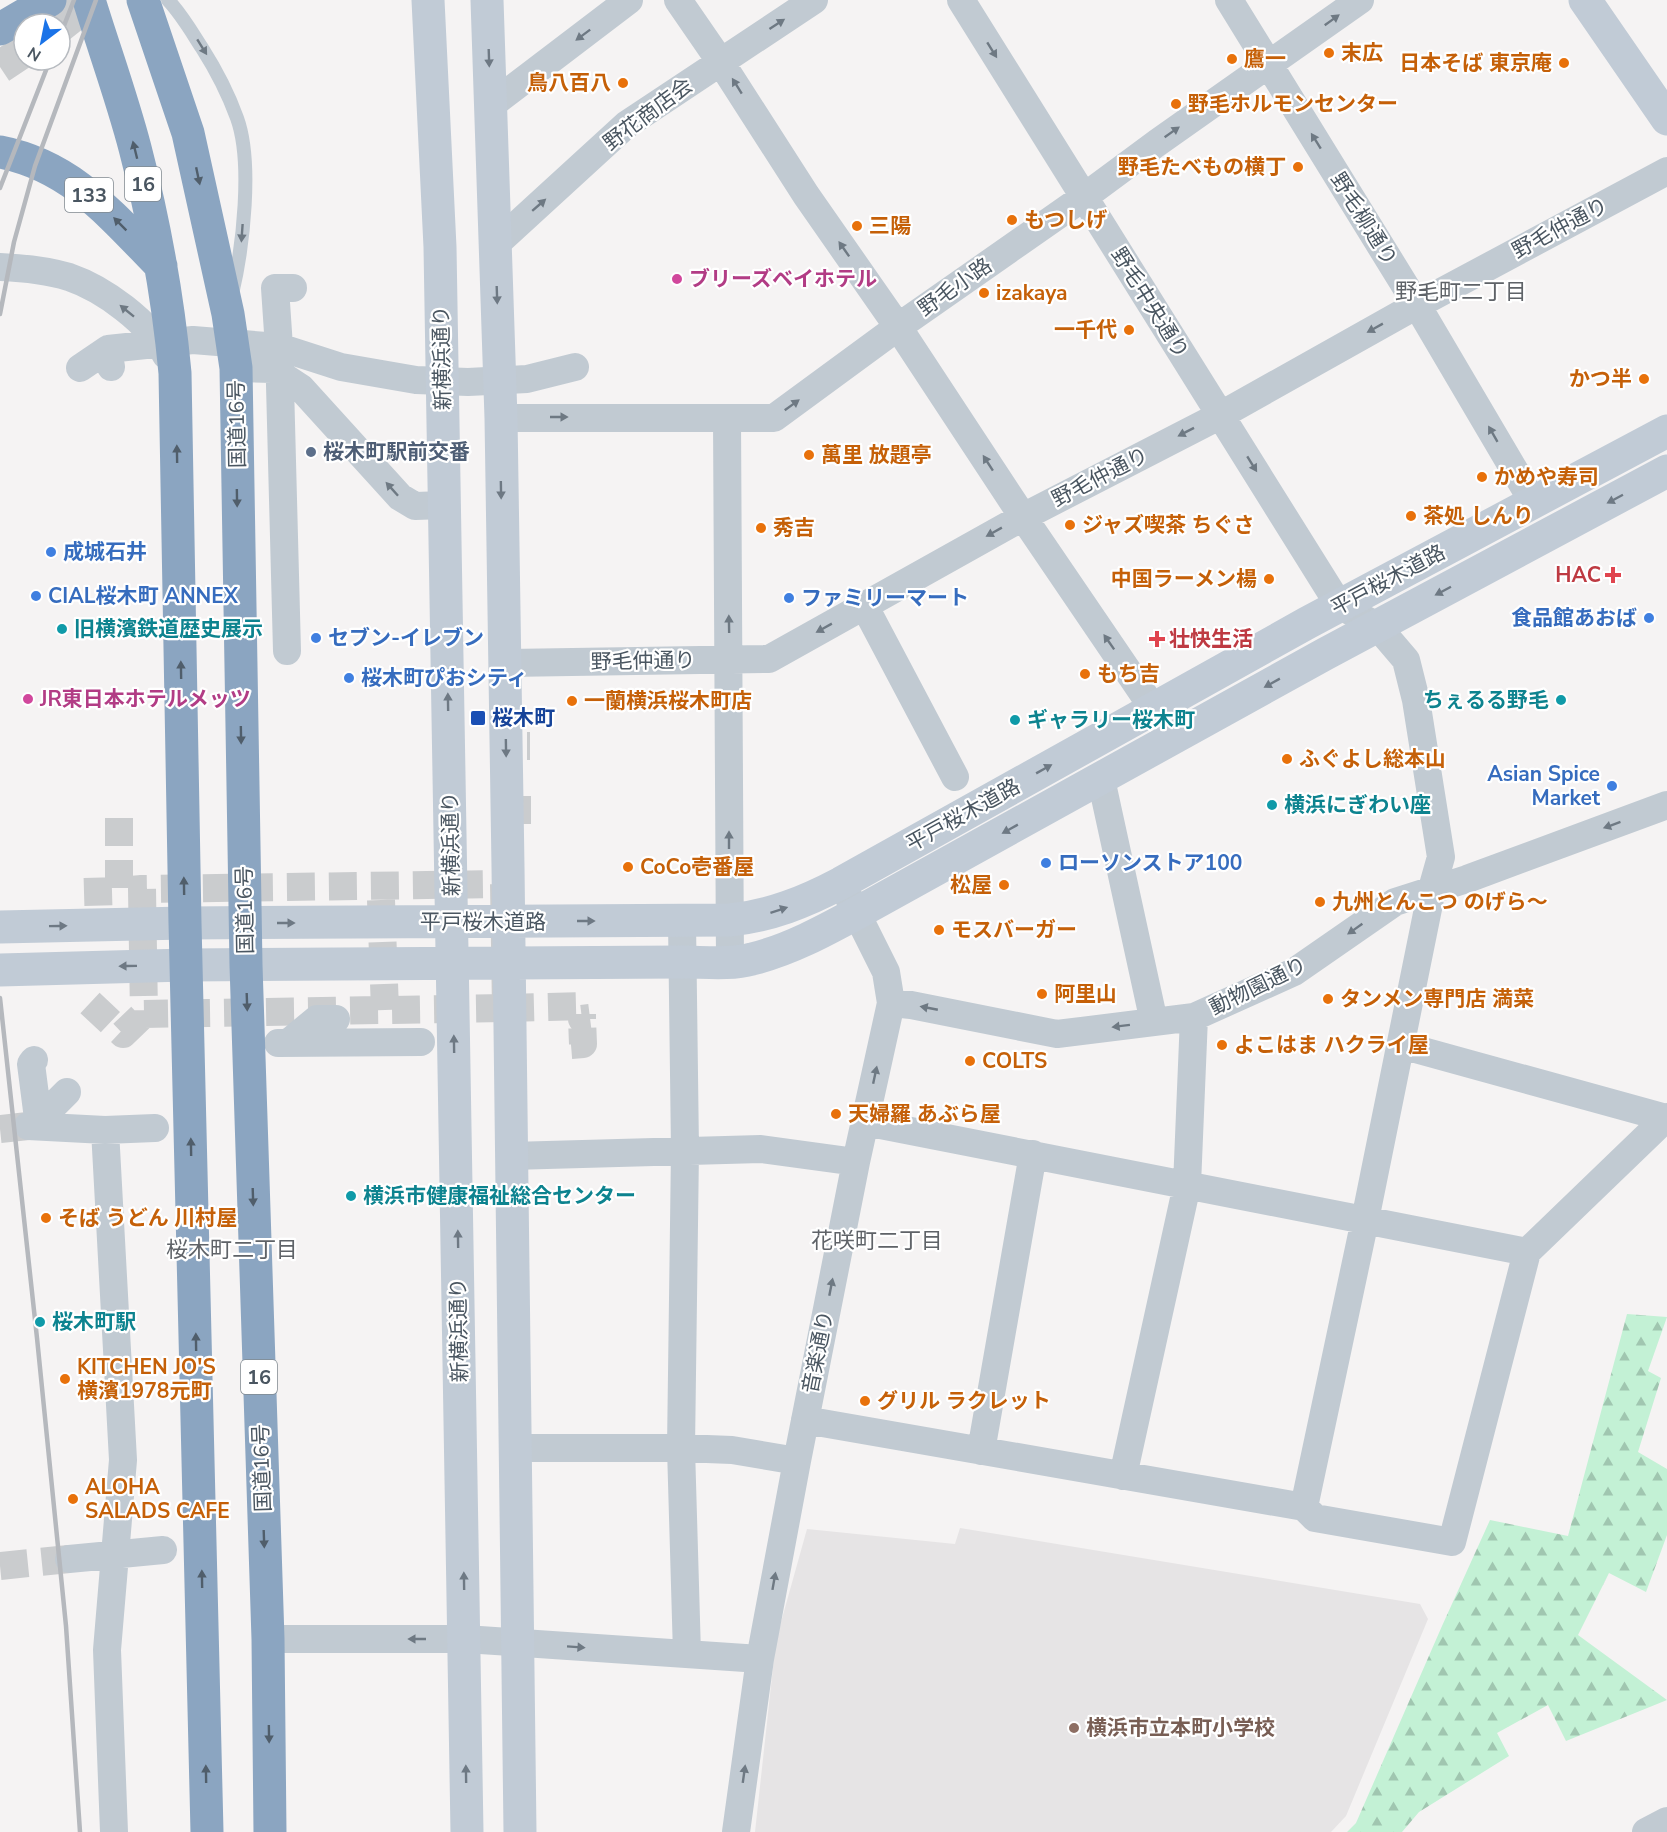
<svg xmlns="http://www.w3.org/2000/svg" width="1667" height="1832" font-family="'Nunito Sans','Noto Sans JP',sans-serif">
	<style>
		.education { fill: #e6e4e5 }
		.forest { fill: url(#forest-firs) }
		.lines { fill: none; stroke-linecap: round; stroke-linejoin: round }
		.street-tunnel { stroke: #caccce; stroke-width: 28; stroke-dasharray: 28 14; stroke-linecap: butt }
		.highway-tunnel { stroke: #caccce; stroke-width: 33; stroke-dasharray: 33 16; stroke-linecap: butt }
		.lane { stroke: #c1cad2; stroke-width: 14 }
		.street { stroke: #c1cad2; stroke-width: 28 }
		.secondary { stroke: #c1cbd6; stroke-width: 33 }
		.highway { stroke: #8ba5c1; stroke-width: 33 }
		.rail { stroke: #b5b8bd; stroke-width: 4.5 }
		.oneway { fill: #6e7983 }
		.oneway2 { fill: #6e7984 }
		.oneway3 { fill: #505e6b }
		.food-dot { fill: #e8710a; stroke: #fff; stroke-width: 2 }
		.hotel-dot { fill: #d1479c; stroke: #fff; stroke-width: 2 }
		.service-dot { fill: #5c6f8a; stroke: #fff; stroke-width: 2 }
		.shop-dot { fill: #3f7fe0; stroke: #fff; stroke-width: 2 }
		.health-dot { fill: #e0444e; stroke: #fff; stroke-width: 2 }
		.culture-dot { fill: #0f9aa8; stroke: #fff; stroke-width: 2 }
		.transit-dot { fill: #1a4fb4; stroke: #fff; stroke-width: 2 }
		.education-dot { fill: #8d6e63; stroke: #fff; stroke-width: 2 }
		.labels { text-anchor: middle; stroke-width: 4.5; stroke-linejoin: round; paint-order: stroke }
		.shield { fill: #fff; stroke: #808990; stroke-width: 1.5 }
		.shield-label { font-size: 20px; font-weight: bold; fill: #4a5661 }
		.food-label { font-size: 21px; font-weight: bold; fill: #c56008; stroke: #fff; text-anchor: start }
		.street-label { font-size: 21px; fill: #4a5661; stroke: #fff }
		.hotel-label { font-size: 21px; font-weight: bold; fill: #b23c85; stroke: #fff; text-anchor: start }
		.service-label { font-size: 21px; font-weight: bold; fill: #4e5e75; stroke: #fff; text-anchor: start }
		.shop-label { font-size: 21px; font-weight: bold; fill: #366cbe; stroke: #fff; text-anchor: start }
		.health-label { font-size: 21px; font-weight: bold; fill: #be3a42; stroke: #fff; text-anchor: end }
		.culture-label { font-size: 21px; font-weight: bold; fill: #0d838f; stroke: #fff; text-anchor: start }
		.transit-label { font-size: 21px; font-weight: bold; fill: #164399; stroke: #fff; text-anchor: start }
		.education-label { font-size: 21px; font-weight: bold; fill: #785e54; stroke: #fff; text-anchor: start }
		.neighbourhood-label { font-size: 22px; fill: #5f6368; stroke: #fff }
	</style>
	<defs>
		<pattern id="forest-firs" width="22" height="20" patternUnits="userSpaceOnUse" patternTransform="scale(1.5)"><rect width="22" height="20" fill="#c3f1d5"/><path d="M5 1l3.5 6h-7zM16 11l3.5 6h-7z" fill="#a0c6b0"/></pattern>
	</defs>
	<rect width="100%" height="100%" fill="#f5f3f3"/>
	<path class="education" d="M 960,1528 L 1420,1604 L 1428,1619 L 1346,1816 L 1331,1832 L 755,1832 L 776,1640 L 807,1529 L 955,1544 Z"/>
	<path class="forest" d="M 1627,1314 L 1667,1317 L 1648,1371 L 1661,1378 L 1638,1452 L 1667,1469 L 1667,1535 L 1646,1592 L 1609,1573 L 1578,1635 L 1667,1700 L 1566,1741 L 1548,1705 L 1497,1733 L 1509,1756 L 1419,1812 L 1402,1832 L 1347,1832 L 1356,1823 L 1442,1626 L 1490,1520 L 1568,1536 Z"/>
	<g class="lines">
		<path class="street-tunnel" d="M 504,765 L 504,746 L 530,746
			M 505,810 L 531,810
			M 119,818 L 119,891 L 142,889
			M 504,884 L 506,1008 L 144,1014 L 142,889 Z
			M 84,892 L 119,891
			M 381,900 L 385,1010
			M 90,1003 L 123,1034 L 144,1014
			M 506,1008 L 582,1006 L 582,1019 L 590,1018
			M 571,1045 L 583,1044 L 582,1019
			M 0,1129 L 28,1126
			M 0,1566 L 69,1559"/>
		<path class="highway-tunnel" d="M 60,26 L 93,0
			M 0,67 L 24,51"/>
		<path class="lane" d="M 168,0 C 182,15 191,31 202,48 C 216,70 228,93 237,118 C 253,162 243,248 232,294"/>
		<path class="street" d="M 678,0 L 720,61 L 806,195 L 898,327 L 1023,517 L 1153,708
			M 961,0 L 1339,605 L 1377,626 L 1406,660 L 1416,700 L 1441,857 L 1432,889 L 1365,1220 L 1304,1507
			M 1229,0 L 1417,305 L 1533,502
			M 491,105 L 629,0
			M 496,244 L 626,125 L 814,0
			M 0,267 C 24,268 46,270 69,277 C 104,289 149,322 166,355
			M 111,367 L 108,349 L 193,340 L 279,347 L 341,367 L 416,380 L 468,382 L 527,379 L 575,367
			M 80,368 L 108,349
			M 236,368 L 272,369 L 301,388 L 400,497 L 415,506 L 445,505
			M 501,418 L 774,418 L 898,327 L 1084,197 L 1157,143 L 1360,0
			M 727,419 L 730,962
			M 864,605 L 955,777
			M 287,651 L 279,347 L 275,288 L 293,288
			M 504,663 L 769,659 L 1023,517 L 1221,415 L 1417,305 L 1667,171
			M 1101,779 L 1154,1022
			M 682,921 L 685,1150 L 681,1448 L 687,1654
			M 891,1003 L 911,1005 L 1057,1034 L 1194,1017 L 1294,972 L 1395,902 L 1467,879 L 1667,805
			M 278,1043 L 421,1042
			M 288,1043 L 317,1019 L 336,1019
			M 1401,1045 L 1666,1118
			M 34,1060 L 31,1064 L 39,1126
			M 38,1121 L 67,1092
			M 865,1122 L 1527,1252 L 1667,1117
			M 28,1126 L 105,1130 L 155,1128
			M 105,1130 L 123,1460 L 107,1650 L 114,1832
			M 511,1156 L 761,1149 L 856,1162
			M 805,1420 L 1304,1507 L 1315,1518 L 1452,1542 L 1527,1252
			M 515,1448 L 681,1448 L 732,1450 L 797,1461
			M 981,1451 L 1033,1154
			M 1123,1476 L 1187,1185 L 1194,1017
			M 69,1559 L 163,1550
			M 268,1639 L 465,1639 L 760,1659
			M 736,1832 L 760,1659 L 797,1461 L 856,1162 L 891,1003 L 886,972 L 846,892
			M 1646,1832 L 1667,1821"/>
		<path class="secondary" d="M 428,0 L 440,247 L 467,1832
			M 487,0 L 501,418 L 508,867 L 520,1832
			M 1585,0 L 1667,119
			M 0,927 L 185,923 L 730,920 C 770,916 805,902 841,883 L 1307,623 L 1667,431
			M 0,970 L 186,965 L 682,962 C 705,962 730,965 752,959 C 789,950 824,931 857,913 L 1325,654 L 1667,471"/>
		<path class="highway" d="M 89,0 C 104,49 122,98 135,148 C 154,221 168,297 175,373 L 185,923 L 207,1832
			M 143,0 L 188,133 L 228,314 L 236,368 L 246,965 L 268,1639 L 270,1832
			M 0,29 L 50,0
			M 0,152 C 72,166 112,216 161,266"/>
		<path class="rail" d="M 60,36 L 74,0
			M 0,188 L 50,60
			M 0,314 L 14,242 L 35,166 L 96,0
			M 0,998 L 37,1338 L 66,1626 L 80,1832"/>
	</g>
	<defs><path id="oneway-solid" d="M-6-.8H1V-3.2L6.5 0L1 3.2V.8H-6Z" transform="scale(1.5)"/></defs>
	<g class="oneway">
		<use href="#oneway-solid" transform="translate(1332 20) rotate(-36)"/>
		<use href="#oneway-solid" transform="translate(777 24) rotate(-33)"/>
		<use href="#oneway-solid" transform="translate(583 35) rotate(143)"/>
		<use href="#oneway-solid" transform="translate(202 47) rotate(58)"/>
		<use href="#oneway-solid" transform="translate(992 50) rotate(58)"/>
		<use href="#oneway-solid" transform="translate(737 86) rotate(-122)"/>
		<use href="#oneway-solid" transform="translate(1172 132) rotate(-35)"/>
		<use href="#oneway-solid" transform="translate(1316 141) rotate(-122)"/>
		<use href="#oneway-solid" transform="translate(539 205) rotate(-41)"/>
		<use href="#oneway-solid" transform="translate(242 233) rotate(94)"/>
		<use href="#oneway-solid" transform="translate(844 249) rotate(-125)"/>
		<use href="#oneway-solid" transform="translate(127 311) rotate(-141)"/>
		<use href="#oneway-solid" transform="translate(1375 328) rotate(151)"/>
		<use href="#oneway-solid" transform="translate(792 405) rotate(-36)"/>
		<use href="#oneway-solid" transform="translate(559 417)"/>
		<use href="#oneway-solid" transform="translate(1186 432) rotate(153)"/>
		<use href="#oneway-solid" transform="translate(1493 434) rotate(-120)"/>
		<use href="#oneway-solid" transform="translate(988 463) rotate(-123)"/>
		<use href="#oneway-solid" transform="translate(1252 464) rotate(58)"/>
		<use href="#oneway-solid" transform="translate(392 489) rotate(-132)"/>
		<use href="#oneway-solid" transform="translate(994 532) rotate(151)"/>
		<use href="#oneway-solid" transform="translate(729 624) rotate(-91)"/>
		<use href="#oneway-solid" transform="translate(824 628) rotate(151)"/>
		<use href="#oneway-solid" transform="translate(1109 642) rotate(-125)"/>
		<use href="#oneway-solid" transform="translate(1612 825) rotate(160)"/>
		<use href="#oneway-solid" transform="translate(729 840) rotate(-90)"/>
		<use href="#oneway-solid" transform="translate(1355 929) rotate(145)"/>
		<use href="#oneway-solid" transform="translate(929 1008) rotate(-169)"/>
		<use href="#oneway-solid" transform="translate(1121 1026) rotate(173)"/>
		<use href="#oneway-solid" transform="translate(875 1075) rotate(-78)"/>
		<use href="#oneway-solid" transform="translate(831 1287) rotate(-79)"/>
		<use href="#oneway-solid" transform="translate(774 1581) rotate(-80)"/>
		<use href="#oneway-solid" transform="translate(417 1639) rotate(-180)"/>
		<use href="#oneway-solid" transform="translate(576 1647) rotate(4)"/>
		<use href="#oneway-solid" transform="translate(744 1774) rotate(-82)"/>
	</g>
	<g class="oneway2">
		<use href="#oneway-solid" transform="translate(489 58) rotate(88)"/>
		<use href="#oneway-solid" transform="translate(497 295) rotate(88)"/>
		<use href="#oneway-solid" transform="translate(501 490) rotate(89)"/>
		<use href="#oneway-solid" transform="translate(1615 499) rotate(152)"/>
		<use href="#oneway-solid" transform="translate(1443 591) rotate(152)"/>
		<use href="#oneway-solid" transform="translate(1272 683) rotate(151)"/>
		<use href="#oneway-solid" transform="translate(448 702) rotate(-91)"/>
		<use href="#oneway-solid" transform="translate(506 748) rotate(89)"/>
		<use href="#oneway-solid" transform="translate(1044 769) rotate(-29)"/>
		<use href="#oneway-solid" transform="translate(1010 829) rotate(151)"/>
		<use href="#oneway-solid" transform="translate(779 910) rotate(-18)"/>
		<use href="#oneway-solid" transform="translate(586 921)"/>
		<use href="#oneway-solid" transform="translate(286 923)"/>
		<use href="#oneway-solid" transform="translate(58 926) rotate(-1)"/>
		<use href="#oneway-solid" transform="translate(128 966) rotate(179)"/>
		<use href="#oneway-solid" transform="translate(454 1044) rotate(-91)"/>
		<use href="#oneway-solid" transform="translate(458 1239) rotate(-91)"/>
		<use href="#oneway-solid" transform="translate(464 1581) rotate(-91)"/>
		<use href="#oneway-solid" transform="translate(466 1774) rotate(-91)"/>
	</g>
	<g class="oneway3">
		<use href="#oneway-solid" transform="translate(135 150) rotate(-104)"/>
		<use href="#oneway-solid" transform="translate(198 176) rotate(78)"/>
		<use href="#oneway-solid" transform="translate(120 224) rotate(-135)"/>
		<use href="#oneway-solid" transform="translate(177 454) rotate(-91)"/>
		<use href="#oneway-solid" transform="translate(237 498) rotate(89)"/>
		<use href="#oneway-solid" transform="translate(181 670) rotate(-91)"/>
		<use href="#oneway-solid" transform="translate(241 735) rotate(89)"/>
		<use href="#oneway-solid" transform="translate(184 886) rotate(-91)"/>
		<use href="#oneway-solid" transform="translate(247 1002) rotate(88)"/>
		<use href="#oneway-solid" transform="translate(191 1147) rotate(-91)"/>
		<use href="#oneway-solid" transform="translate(253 1197) rotate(88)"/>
		<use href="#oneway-solid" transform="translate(196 1342) rotate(-91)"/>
		<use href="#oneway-solid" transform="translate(264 1539) rotate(88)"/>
		<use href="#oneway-solid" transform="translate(202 1579) rotate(-91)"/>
		<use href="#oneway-solid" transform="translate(269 1734) rotate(89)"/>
		<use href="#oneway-solid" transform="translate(206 1774) rotate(-91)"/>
	</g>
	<g class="food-dot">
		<circle cx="1329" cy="53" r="6"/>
		<circle cx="1232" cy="59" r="6"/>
		<circle cx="1564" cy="63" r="6"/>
		<circle cx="623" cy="83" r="6"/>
		<circle cx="1176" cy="104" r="6"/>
		<circle cx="1298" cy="167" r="6"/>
		<circle cx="1012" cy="220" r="6"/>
		<circle cx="857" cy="226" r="6"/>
		<circle cx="984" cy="293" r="6"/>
		<circle cx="1129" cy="330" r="6"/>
		<circle cx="1644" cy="379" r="6"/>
		<circle cx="809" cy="455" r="6"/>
		<circle cx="1482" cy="477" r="6"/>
		<circle cx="1411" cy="516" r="6"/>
		<circle cx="1070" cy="525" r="6"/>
		<circle cx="761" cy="528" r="6"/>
		<circle cx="1269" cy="579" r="6"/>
		<circle cx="1085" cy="674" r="6"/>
		<circle cx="572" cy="701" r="6"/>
		<circle cx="1287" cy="759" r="6"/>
		<circle cx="628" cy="867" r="6"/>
		<circle cx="1004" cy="885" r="6"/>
		<circle cx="1320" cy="902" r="6"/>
		<circle cx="939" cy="930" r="6"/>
		<circle cx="1042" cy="994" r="6"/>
		<circle cx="1328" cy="999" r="6"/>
		<circle cx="1222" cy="1045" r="6"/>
		<circle cx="970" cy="1061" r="6"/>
		<circle cx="836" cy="1114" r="6"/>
		<circle cx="46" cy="1218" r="6"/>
		<circle cx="65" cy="1379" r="6"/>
		<circle cx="865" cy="1401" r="6"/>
		<circle cx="73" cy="1499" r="6"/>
	</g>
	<g class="hotel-dot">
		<circle cx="677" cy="279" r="6"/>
		<circle cx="28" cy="699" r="6"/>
	</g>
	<circle class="service-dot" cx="311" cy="452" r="6"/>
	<g class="shop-dot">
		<circle cx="51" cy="552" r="6"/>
		<circle cx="36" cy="596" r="6"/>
		<circle cx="789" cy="598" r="6"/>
		<circle cx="1649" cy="618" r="6"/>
		<circle cx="316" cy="638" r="6"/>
		<circle cx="349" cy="678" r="6"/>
		<circle cx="1612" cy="786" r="6"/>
		<circle cx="1046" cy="863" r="6"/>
	</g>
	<g class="health-dot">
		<path d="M1610 566h6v6h6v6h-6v6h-6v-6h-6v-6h6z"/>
		<path d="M1154 630h6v6h6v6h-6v6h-6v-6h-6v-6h6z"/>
	</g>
	<g class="culture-dot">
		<circle cx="62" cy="629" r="6"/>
		<circle cx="1561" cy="700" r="6"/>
		<circle cx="1015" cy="720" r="6"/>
		<circle cx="1272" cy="805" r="6"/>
		<circle cx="351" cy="1196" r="6"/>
		<circle cx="40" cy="1322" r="6"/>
	</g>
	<rect class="transit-dot" x="470" y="710" width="16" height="16" rx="3"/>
	<circle class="education-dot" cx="1074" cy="1728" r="6"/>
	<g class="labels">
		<g class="shield">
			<rect x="125" y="167" width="36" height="34" rx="4.5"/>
			<rect x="65" y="178" width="48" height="34" rx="4.5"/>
			<rect x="241" y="1360" width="36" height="34" rx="4.5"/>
		</g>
		<g class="shield-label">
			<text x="143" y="191">16</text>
			<text x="89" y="202">133</text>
			<text x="259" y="1384">16</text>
		</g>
		<g class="food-label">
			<text x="1341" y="60">末広</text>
			<text x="1244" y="66">鷹一</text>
			<text x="1552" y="70" text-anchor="end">日本そば 東京庵</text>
			<text x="611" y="90" text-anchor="end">鳥八百八</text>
			<text x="1188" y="111">野毛ホルモンセンター</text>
			<text x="1286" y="174" text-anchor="end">野毛たべもの横丁</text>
			<text x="1024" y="227">もつしげ</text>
			<text x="869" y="233">三陽</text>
			<text x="996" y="300">izakaya</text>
			<text x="1117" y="337" text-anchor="end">一千代</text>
			<text x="1632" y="386" text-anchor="end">かつ半</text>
			<text x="821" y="462">萬里 放題亭</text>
			<text x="1494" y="484">かめや寿司</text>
			<text x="1423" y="523">茶処 しんり</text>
			<text x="1082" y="532">ジャズ喫茶 ちぐさ</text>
			<text x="773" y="535">秀吉</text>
			<text x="1257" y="586" text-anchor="end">中国ラーメン楊</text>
			<text x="1097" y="681">もち吉</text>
			<text x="584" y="708">一蘭横浜桜木町店</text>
			<text x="1299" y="766">ふぐよし総本山</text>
			<text x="640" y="874">CoCo壱番屋</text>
			<text x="992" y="892" text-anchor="end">松屋</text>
			<text x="1332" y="909">九州とんこつ のげら〜</text>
			<text x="951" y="937">モスバーガー</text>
			<text x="1054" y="1001">阿里山</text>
			<text x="1340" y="1006">タンメン専門店 満菜</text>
			<text x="1234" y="1052">よこはま ハクライ屋</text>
			<text x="982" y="1068">COLTS</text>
			<text x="848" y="1121">天婦羅 あぶら屋</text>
			<text x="58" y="1225">そば うどん 川村屋</text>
			<text x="77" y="1374">KITCHEN JO'S<tspan x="77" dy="24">横濱1978元町</tspan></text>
			<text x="877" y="1408">グリル ラクレット</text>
			<text x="85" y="1494">ALOHA<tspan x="85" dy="24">SALADS CAFE</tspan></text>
		</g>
		<g class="street-label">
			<text transform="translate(648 114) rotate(-37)" y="7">野花商店会</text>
			<text transform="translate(1364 219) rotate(58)" y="7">野毛柳通り</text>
			<text transform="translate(1560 228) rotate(-28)" y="7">野毛仲通り</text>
			<text transform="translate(955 287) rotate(-35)" y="7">野毛小路</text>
			<text transform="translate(1150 303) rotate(58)" y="7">野毛中央通り</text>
			<text transform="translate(442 358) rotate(-91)" y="7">新横浜通り</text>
			<text transform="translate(237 424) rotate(-91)" y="7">国道16号</text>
			<text transform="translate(1100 477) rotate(-27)" y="7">野毛仲通り</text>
			<text transform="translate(1388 580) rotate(-28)" y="7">平戸桜木道路</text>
			<text transform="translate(643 661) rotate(-1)" y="7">野毛仲通り</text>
			<text transform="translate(963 815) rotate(-29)" y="7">平戸桜木道路</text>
			<text transform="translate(451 844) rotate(-91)" y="7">新横浜通り</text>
			<text transform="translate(245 910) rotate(-91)" y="7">国道16号</text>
			<text x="483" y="929">平戸桜木道路</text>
			<text transform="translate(1258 986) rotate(-26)" y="7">動物園通り</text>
			<text transform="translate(459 1330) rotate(-91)" y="7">新横浜通り</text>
			<text transform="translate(818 1352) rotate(-79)" y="7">音楽通り</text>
			<text transform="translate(262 1468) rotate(-92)" y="7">国道16号</text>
		</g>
		<g class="hotel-label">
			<text x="689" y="286">ブリーズベイホテル</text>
			<text x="40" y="706">JR東日本ホテルメッツ</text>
		</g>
		<g class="service-label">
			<text x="323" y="459">桜木町駅前交番</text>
		</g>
		<g class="shop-label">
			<text x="63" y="559">成城石井</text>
			<text x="48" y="603">CIAL桜木町 ANNEX</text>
			<text x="801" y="605">ファミリーマート</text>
			<text x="1637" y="625" text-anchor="end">食品館あおば</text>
			<text x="328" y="645">セブン-イレブン</text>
			<text x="361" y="685">桜木町ぴおシティ</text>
			<text x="1600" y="781" text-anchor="end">Asian Spice<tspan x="1600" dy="24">Market</tspan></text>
			<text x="1058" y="870">ローソンストア100</text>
		</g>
		<g class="health-label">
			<text x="1601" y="582">HAC</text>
			<text x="1169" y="646" text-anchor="start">壮快生活</text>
		</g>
		<g class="culture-label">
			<text x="74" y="636">旧横濱鉄道歴史展示</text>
			<text x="1549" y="707" text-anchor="end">ちぇるる野毛</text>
			<text x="1027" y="727">ギャラリー桜木町</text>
			<text x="1284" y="812">横浜にぎわい座</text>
			<text x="363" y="1203">横浜市健康福祉総合センター</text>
			<text x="52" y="1329">桜木町駅</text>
		</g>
		<g class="transit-label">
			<text x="492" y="725">桜木町</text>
		</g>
		<g class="education-label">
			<text x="1086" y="1735">横浜市立本町小学校</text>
		</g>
		<g class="neighbourhood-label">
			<text x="1461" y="299">野毛町二丁目</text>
			<text x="877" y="1248">花咲町二丁目</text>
			<text x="232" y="1257">桜木町二丁目</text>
		</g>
	</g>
	<g transform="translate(42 42) rotate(212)"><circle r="28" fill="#ffffff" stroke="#b7bbc0" stroke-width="1.5"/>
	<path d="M0-4.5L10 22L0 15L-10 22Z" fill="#1a73e8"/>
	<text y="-9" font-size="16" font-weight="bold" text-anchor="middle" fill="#4a5661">N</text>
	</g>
</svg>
